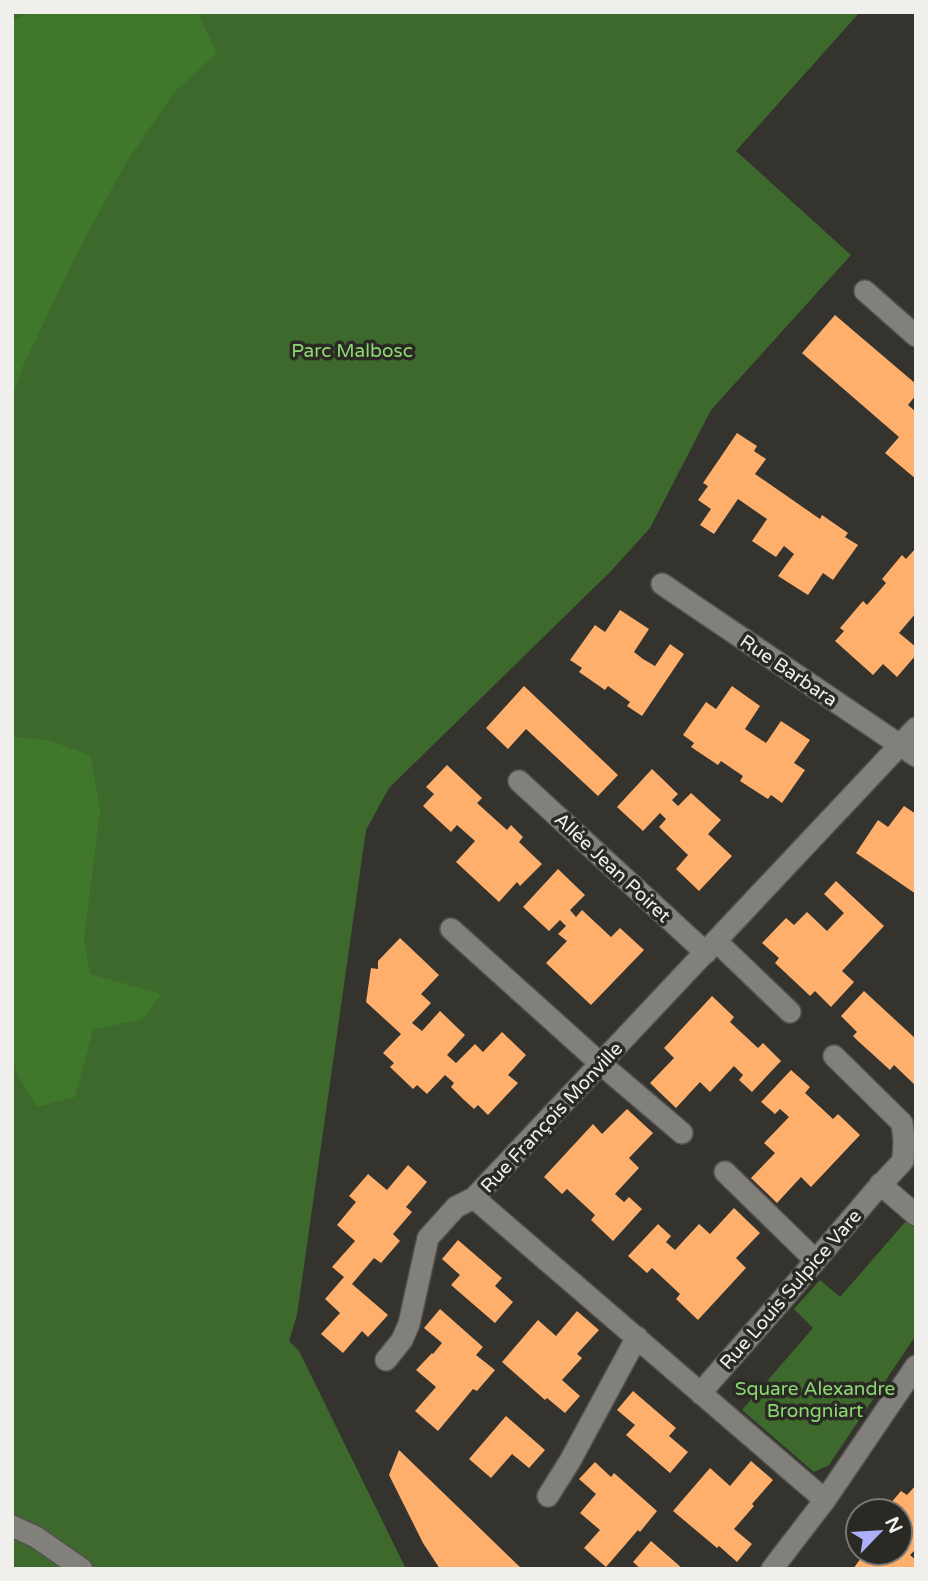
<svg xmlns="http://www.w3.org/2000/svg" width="928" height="1581" font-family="'Varela Round',sans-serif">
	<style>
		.green { fill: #3d6a2c }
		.forest { fill: #40782b }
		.building { fill: #feaf6c }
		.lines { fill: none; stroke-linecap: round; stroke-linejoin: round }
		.minor-casing { stroke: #53514e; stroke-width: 24 }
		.minor { stroke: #82807b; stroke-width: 21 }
		.labels { text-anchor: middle; stroke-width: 7; stroke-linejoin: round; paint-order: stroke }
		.park-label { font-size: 19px; fill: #8cd872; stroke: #2a2924 }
		.street-label { font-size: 19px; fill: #f0efec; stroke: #2a2924 }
	</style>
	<rect width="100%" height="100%" fill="#34332e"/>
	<path class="green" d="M 12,12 L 860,12 L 736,151 L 851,255 L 711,410 L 650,528 L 610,572 L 389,788 L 366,830 L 297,1315 L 289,1341 L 299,1351 L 406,1569 L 12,1569 Z
		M 907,1220 L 916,1228 L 916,1335 L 829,1465 L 814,1472 L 742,1410 L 813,1328 L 794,1309 L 820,1280 L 840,1297 Z"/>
	<path class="forest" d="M 31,12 L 197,12 L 217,53 L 174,92 L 125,164 L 76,255 L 22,368 L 12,399 L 12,22 Z
		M 12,736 L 50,741 L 90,755 L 100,809 L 84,938 L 90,974 L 161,994 L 142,1019 L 93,1030 L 75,1097 L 37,1107 L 19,1077 L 12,1057 Z"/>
	<path class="building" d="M 835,315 L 916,384 L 916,395 L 908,405 L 916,412 L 916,479 L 885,453 L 899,437 L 802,353 Z
		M 737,433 L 757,446 L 754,451 L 766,459 L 755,474 L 820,519 L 822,515 L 848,533 L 845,537 L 858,545 L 833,580 L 823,573 L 808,595 L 778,576 L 794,554 L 784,546 L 776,557 L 752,541 L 767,519 L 738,499 L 714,534 L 700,525 L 711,509 L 698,500 L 708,486 L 703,483 Z
		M 916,548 L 916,613 L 899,633 L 916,647 L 916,655 L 897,677 L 883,664 L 873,675 L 835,641 L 844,631 L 840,628 L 863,601 L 867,605 L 886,583 L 882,579 L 902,555 L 906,559 Z
		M 620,610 L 649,629 L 634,652 L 643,659 L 655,666 L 670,644 L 684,654 L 642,716 L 627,706 L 630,702 L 608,686 L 605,690 L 579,672 L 582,668 L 570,660 L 595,625 L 605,632 Z
		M 524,686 L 618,775 L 598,796 L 526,729 L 508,749 L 486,728 Z
		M 732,686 L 760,706 L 745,729 L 766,743 L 781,721 L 810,740 L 794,763 L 805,770 L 782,803 L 771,795 L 768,799 L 740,781 L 743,776 L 721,761 L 718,765 L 691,747 L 694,743 L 683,735 L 706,702 L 716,709 Z
		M 447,765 L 482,798 L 477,803 L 507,830 L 511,825 L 523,837 L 519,842 L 542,864 L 520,886 L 517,882 L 499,902 L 456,862 L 475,841 L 457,825 L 451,832 L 423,806 L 434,794 L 426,787 Z
		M 652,769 L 678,794 L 672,800 L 678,806 L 691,793 L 721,820 L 708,834 L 732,856 L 699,891 L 676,869 L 688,855 L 659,827 L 666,819 L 660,813 L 643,831 L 617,807 Z
		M 904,806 L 916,814 L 916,894 L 856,853 L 878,820 L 888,827 Z
		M 558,869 L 585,895 L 570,910 L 576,917 L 582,910 L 611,937 L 620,928 L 644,950 L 591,1005 L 546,963 L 567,941 L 558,934 L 566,926 L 560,920 L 549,931 L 523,907 Z
		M 836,881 L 884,926 L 842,971 L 854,982 L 831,1007 L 815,991 L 810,996 L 807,993 L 775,963 L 779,958 L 762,943 L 786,918 L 794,925 L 807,912 L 827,931 L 844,913 L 824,894 Z
		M 400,938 L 439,975 L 421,994 L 431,1003 L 412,1023 L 422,1031 L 440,1011 L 465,1035 L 447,1055 L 456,1063 L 475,1044 L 483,1052 L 502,1032 L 526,1055 L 508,1075 L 518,1083 L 488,1115 L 478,1105 L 474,1109 L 463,1099 L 451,1087 L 454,1083 L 445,1075 L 427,1094 L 417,1085 L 413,1089 L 390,1067 L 394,1063 L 383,1053 L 401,1034 L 366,1002 L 371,968 L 378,969 L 378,961 Z
		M 864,991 L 916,1039 L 916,1086 L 894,1065 L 890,1070 L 858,1041 L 853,1036 L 857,1032 L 841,1016 Z
		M 712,996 L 734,1017 L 730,1022 L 758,1048 L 763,1043 L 781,1061 L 752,1092 L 739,1080 L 743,1075 L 734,1066 L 710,1092 L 700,1082 L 676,1108 L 650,1083 L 674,1058 L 664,1048 Z
		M 791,1070 L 810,1087 L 805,1093 L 833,1119 L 838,1114 L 860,1135 L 811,1187 L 801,1177 L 777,1203 L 751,1178 L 775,1153 L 764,1143 L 789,1117 L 780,1109 L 775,1114 L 761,1102 Z
		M 627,1109 L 653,1133 L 629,1158 L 639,1168 L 615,1194 L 624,1202 L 629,1197 L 642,1209 L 613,1241 L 591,1220 L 595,1215 L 567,1189 L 562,1194 L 544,1177 L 593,1124 L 602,1134 Z
		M 408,1165 L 427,1182 L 406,1207 L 412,1212 L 393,1234 L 400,1241 L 381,1263 L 374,1258 L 352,1284 L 388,1315 L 368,1337 L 362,1331 L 343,1353 L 321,1334 L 340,1313 L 325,1299 L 344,1277 L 332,1267 L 355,1241 L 337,1225 L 356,1202 L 349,1196 L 368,1174 L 387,1190 Z
		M 734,1208 L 760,1233 L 736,1258 L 746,1268 L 698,1320 L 676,1299 L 680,1294 L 652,1268 L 647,1273 L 628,1256 L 658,1224 L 671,1236 L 666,1242 L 675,1250 L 699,1224 L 710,1234 Z
		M 458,1240 L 502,1278 L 495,1286 L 513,1302 L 495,1323 L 451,1285 L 460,1275 L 442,1259 Z
		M 440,1309 L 483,1347 L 476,1355 L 495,1370 L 477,1391 L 473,1389 L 438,1431 L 415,1411 L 436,1387 L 416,1370 L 432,1353 L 433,1354 L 442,1343 L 424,1328 Z
		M 577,1311 L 599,1330 L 577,1354 L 582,1358 L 562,1380 L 580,1396 L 565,1413 L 547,1398 L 545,1400 L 502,1362 L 538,1320 L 556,1336 Z
		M 633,1391 L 676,1428 L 669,1436 L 688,1452 L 670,1473 L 626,1435 L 635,1425 L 617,1410 Z
		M 506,1416 L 545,1450 L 529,1468 L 512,1454 L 491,1478 L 469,1459 Z
		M 399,1450 L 522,1569 L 440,1569 L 423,1543 L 389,1475 Z
		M 751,1461 L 773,1480 L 752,1504 L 754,1506 L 734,1529 L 752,1544 L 737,1562 L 719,1546 L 717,1548 L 673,1511 L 710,1468 L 730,1486 Z
		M 595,1462 L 611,1477 L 614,1473 L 657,1511 L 640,1532 L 638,1530 L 606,1567 L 584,1548 L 600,1530 L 580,1513 L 596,1494 L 579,1479 Z
		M 916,1485 L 916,1549 L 910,1555 L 916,1560 L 916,1569 L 853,1569 L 861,1558 L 854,1552 L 858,1547 L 858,1553 L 900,1553 L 900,1511 L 884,1511 L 901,1491 L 907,1495 Z
		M 651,1541 L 683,1569 L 641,1569 L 633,1562 Z"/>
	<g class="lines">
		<g class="minor-casing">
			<path id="minor" d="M 865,291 L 916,336
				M 662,584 L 916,756
				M 519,781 L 706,953
				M 451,929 L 601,1064 L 682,1133
				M 716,941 L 790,1012
				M 725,1172 L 815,1260
				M 880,1184 L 916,1215
				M 474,1198 L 825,1500
				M 386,1360 L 402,1340 L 409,1324 L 428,1238 L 456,1207 L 474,1198 L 916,728
				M 701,1394 L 710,1382 L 782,1300 L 874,1192 L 903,1161 L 904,1140 L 902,1123 L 834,1056
				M 548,1496 L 570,1461 L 637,1337
				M 12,1526 L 36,1537 L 82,1569
				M 772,1569 L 825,1500 L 916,1366"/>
		</g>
		<use href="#minor" class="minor"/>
	</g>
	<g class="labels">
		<g class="park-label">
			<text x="352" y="357">Parc Malbosc</text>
			<text x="815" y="1395">Square Alexandre<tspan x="815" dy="22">Brongniart</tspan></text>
		</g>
		<g class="street-label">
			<text transform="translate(789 670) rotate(34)" y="7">Rue Barbara</text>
			<text transform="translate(613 867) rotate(43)" y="7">Allée Jean Poiret</text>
			<text transform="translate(551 1117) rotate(-47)" y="7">Rue François Monville</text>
			<text transform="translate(790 1289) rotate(-49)" y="7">Rue Louis Sulpice Vare</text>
		</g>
	</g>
	<rect width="928" height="1581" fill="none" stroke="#f0efec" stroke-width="28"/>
	<g transform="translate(879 1532) rotate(65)"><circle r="33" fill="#2a2924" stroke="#797874" stroke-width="2"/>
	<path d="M0-5L12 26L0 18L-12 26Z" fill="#adaffb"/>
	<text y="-10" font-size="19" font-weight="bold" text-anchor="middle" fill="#f0efec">N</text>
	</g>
</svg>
